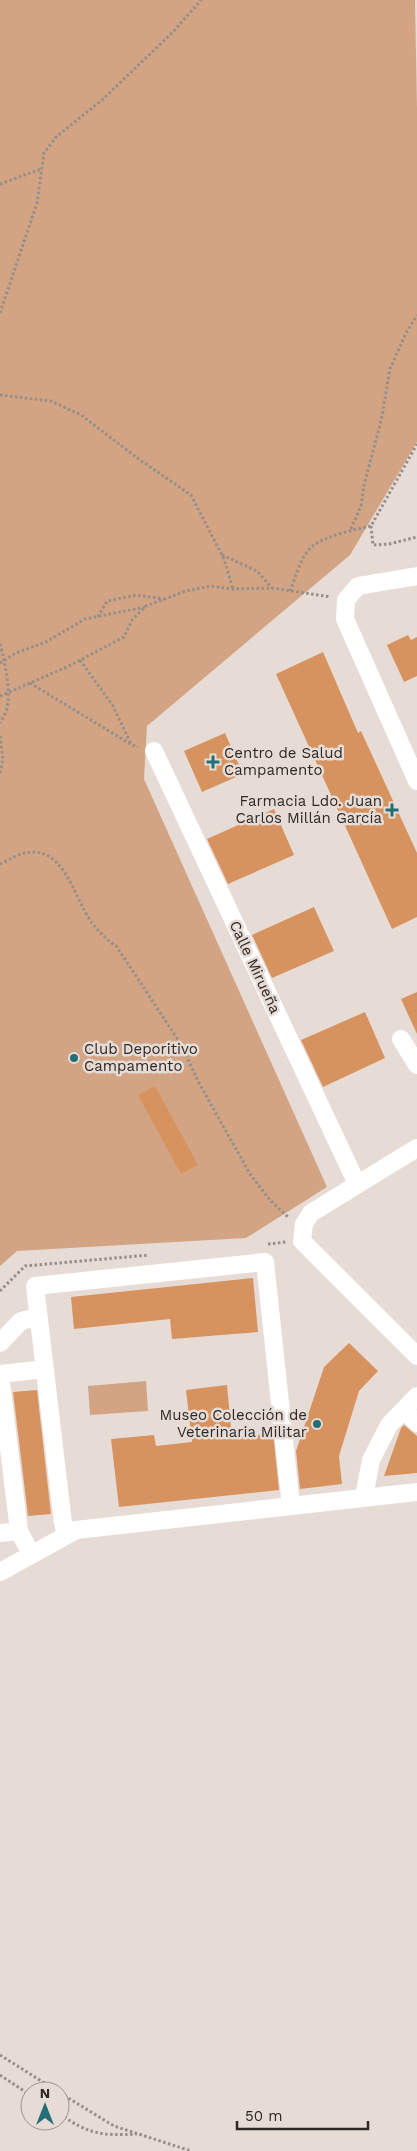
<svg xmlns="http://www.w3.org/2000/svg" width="417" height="2151" font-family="'Work Sans',sans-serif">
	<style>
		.green { fill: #d3a483 }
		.building { fill: #d7935f }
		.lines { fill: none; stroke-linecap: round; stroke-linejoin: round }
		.path { stroke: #968e89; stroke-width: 3; stroke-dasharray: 2.5 2.5; stroke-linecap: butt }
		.minor { stroke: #fff; stroke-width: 18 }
		.poi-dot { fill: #246e77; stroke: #e7dcd5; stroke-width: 2 }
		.labels { text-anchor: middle; stroke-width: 5; stroke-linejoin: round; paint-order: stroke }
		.poi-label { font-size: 15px; fill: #2d2926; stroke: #e7dcd5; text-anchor: start }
		.street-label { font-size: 15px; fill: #2d2926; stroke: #e7dcd5 }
	</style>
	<rect width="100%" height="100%" fill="#e7dcd5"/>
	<path class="green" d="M 0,0 L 415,0 L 417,108 L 417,442 L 350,555 L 147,726 L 144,779 L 327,1187 L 246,1238 L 17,1251 L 0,1266 Z
		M 146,1381 L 148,1411 L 90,1415 L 88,1386 Z"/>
	<path class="building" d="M 408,635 L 411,640 L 417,637 L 417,676 L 404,682 L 387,645 Z
		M 323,652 L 358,733 L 361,731 L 417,853 L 417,917 L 392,929 L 276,674 Z
		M 225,733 L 243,774 L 202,792 L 184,751 Z
		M 274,809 L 294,855 L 228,884 L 207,839 Z
		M 314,907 L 334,951 L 272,978 L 252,935 Z
		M 417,992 L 417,1034 L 401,999 Z
		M 365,1012 L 385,1058 L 323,1087 L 301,1040 Z
		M 155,1086 L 198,1165 L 181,1174 L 138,1095 Z
		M 253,1278 L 258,1332 L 172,1339 L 170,1319 L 74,1329 L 71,1297 Z
		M 349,1343 L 378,1371 L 359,1391 L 339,1456 L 342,1484 L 300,1489 L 296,1451 L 324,1367 Z
		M 227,1385 L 232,1438 L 273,1433 L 279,1490 L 119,1507 L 111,1439 L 154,1435 L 156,1446 L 192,1442 L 186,1390 Z
		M 37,1390 L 51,1514 L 28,1516 L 13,1392 Z
		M 404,1425 L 417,1436 L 417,1473 L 384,1476 L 401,1428 Z"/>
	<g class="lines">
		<path class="path" d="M 0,184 L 41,169
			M 0,313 L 37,203 L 44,153 L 56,137 L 102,100 L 174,31 L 201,0
			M 0,395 L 51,401 L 81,415 L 140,460 L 191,495 L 224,559 L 233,589
			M 371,526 L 373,545 L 389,544 L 417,537
			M 351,529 L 361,506 L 364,485 L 381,421 L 390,369 L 406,333 L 417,315
			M 222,555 L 257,571 L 272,588
			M 290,591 C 296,577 301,554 314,545 C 326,536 356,529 371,526 L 417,444
			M 98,617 L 107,601 L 137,595 L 164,599
			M 0,644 C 5,661 11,692 7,708 C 6,713 2,719 0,723
			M 80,660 L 113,706 L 131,744
			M 0,663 L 16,653 L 46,642 L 85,619 L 145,607
			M 30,683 L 132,745 L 138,747
			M 0,696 L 69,666 L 124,637 L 132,620 L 146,606 L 186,591 L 210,586 L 233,589 L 272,588 L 331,597
			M 0,736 L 3,759 L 0,773
			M 0,864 C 7,861 14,856 21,854 C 64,841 73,897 92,923 C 99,932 107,940 117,947 L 180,1043 L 199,1083 L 250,1174 L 270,1200 L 288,1217
			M 268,1244 L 286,1242
			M 0,1291 L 25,1266 L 149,1255
			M 0,2055 L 57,2091
			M 0,2075 L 30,2095
			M 60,2093 L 114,2126 L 191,2151
			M 60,2114 C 88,2134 102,2136 137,2134"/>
		<path class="minor" d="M 417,576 L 358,586 L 346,600 L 345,619 L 417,781
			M 154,751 L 357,1184
			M 401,1039 L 417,1065
			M 417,1148 L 311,1213 L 304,1224 L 302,1241 L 417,1356
			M 0,1343 L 21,1321 L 38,1317
			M 0,1374 L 19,1531 L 31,1554
			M 0,1374 L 45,1369
			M 404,1410 L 417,1423
			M 364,1497 L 371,1460 L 389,1425 L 417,1396
			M 0,1533 L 19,1531
			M 66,1535 L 63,1523 L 35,1286 L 265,1262 L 291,1506
			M 0,1572 L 76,1530 L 417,1492"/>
	</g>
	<g class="poi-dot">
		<path d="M210.5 754.5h5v5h5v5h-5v5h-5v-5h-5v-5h5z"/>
		<path d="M389.5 802.5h5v5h5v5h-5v5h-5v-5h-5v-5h5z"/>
		<circle cx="74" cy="1058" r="5"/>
		<circle cx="317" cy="1424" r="5"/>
	</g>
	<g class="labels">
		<g class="poi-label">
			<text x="224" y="758">Centro de Salud<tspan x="224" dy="17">Campamento</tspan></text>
			<text x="382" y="806" text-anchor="end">Farmacia Ldo. Juan<tspan x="382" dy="17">Carlos Millán García</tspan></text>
			<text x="84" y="1054">Club Deporitivo<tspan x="84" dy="17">Campamento</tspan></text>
			<text x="307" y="1420" text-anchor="end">Museo Colección de<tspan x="307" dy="17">Veterinaria Militar</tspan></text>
		</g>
		<g class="street-label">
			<text transform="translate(255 967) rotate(65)" y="5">Calle Mirueña</text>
		</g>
	</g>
	<g transform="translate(45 2106)"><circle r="24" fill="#e7dcd5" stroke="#9d948f"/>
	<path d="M0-4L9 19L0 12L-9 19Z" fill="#246e77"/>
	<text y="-8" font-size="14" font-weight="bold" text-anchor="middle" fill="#2d2926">N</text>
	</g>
	<path d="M237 2121v8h131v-8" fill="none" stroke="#2d2926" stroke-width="2.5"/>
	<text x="245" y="2121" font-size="15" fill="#2d2926" stroke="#e7dcd5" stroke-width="4" paint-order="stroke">50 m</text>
</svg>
